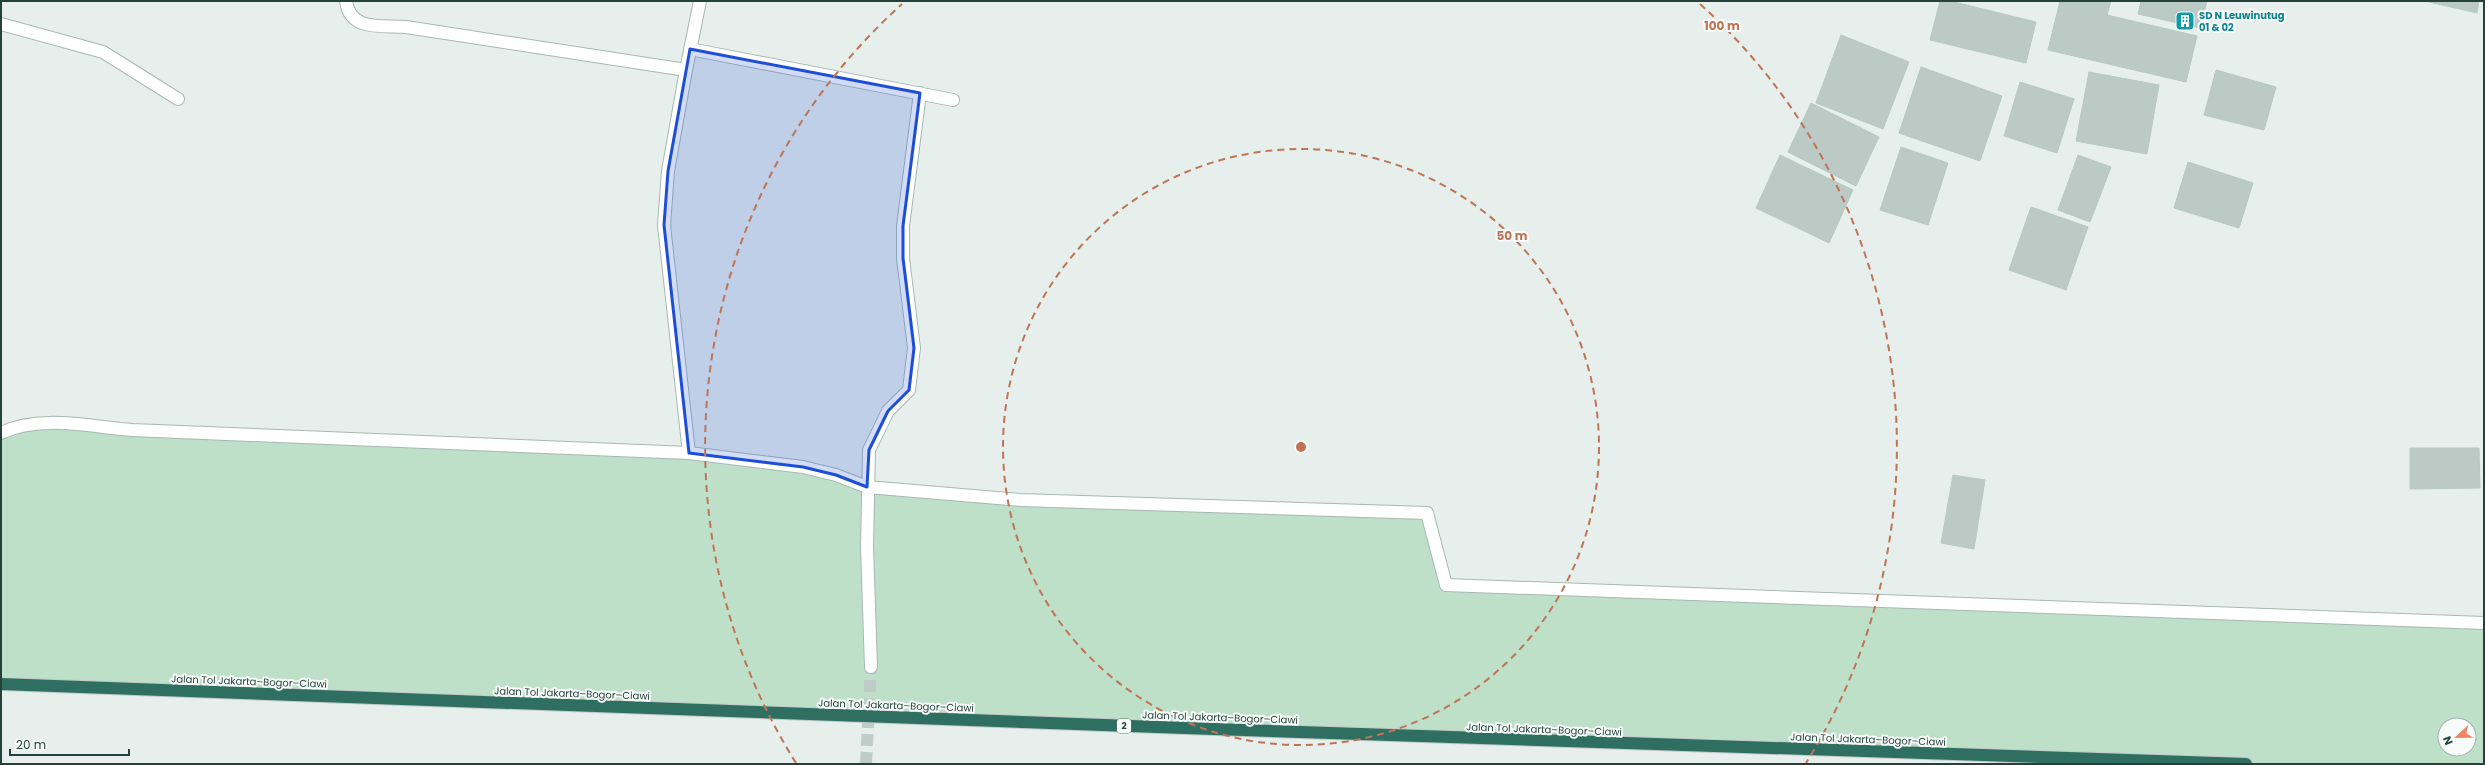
<svg xmlns="http://www.w3.org/2000/svg" width="2485" height="765" font-family="Poppins,sans-serif">
	<style>
		.green { fill: #bfe0c8; fill-rule: evenodd }
		.building { fill: #bbcac4; stroke: #b8c9c2 }
		.lines { fill: none; stroke-linecap: round; stroke-linejoin: round }
		.street-tunnel { stroke: #bfccc8; stroke-width: 12; stroke-dasharray: 12 6; stroke-linecap: butt }
		.lane-casing { stroke: #a8b8b2; stroke-width: 14 }
		.street-casing { stroke: #a8b8b2; stroke-width: 14 }
		.highway-casing { stroke: #c2cac8; stroke-width: 14 }
		.lane { stroke: #fff; stroke-width: 12 }
		.street { stroke: #fff; stroke-width: 12 }
		.highway { stroke: #2f6f62; stroke-width: 12 }
		.marked { fill: #1d4ed8; fill-opacity: 0.2; stroke: #1d4ed8; stroke-width: 3; stroke-linejoin: round }
		.ring { fill: none; stroke: #c07456; stroke-width: 2; stroke-dasharray: 7 5 }
		.labels { text-anchor: middle; stroke-width: 4; stroke-linejoin: round; paint-order: stroke }
		.shield { fill: #f7fbf9; stroke: #637a73; stroke-width: 1 }
		.shield-label { font-size: 9px; font-weight: bold; fill: #24423a }
		.culture-label { font-size: 10px; font-weight: bold; fill: #0d838f; stroke: #f7fbf9; text-anchor: start }
		.street-label { font-size: 10px; fill: #24423a; stroke: #f7fbf9 }
		.centre { fill: #c07456; stroke: #f7fbf9; stroke-width: 2 }
		.ring-label { font-size: 12px; text-anchor: middle; font-weight: bold; fill: #c07456; stroke: #f7fbf9; stroke-width: 4; stroke-linejoin: round; paint-order: stroke }
	</style>
	<rect width="100%" height="100%" fill="#e6efeb"/>
	<path class="green" d="M 14,427 L 689,453 L 784,465 L 867,487 L 1427,513 L 1446,584 L 2484,620 L 2484,764 L 2247,764 L 1,684 L 1,433 ZM 2445,725 L 2469,725 L 2469,749 L 2445,749 Z"/>
	<path class="building" d="M 1940,1 L 1950,1 L 2036,22 L 2026,63 L 1930,40 Z
		M 2060,1 L 2111,1 L 2107,15 L 2197,36 L 2186,82 L 2048,50 Z
		M 2141,1 L 2207,1 L 2200,28 L 2138,14 Z
		M 2425,1 L 2479,1 L 2477,13 Z
		M 1841,35 L 1909,62 L 1883,129 L 1816,103 Z
		M 1921,67 L 2002,96 L 1980,161 L 1899,133 Z
		M 2216,70 L 2276,87 L 2264,130 L 2204,115 Z
		M 2089,72 L 2159,85 L 2147,154 L 2076,141 Z
		M 2020,82 L 2074,99 L 2057,153 L 2004,136 Z
		M 1811,103 L 1879,137 L 1856,186 L 1788,152 Z
		M 1901,147 L 1948,163 L 1928,225 L 1880,210 Z
		M 1780,155 L 1853,190 L 1829,243 L 1756,208 Z
		M 2078,155 L 2111,167 L 2090,222 L 2058,210 Z
		M 2188,162 L 2253,183 L 2239,228 L 2174,208 Z
		M 2031,207 L 2088,227 L 2066,290 L 2009,270 Z
		M 2410,448 L 2479,448 L 2480,488 L 2410,489 Z
		M 1953,475 L 1985,480 L 1974,549 L 1941,543 Z"/>
	<g class="lines">
		<path class="street-tunnel" d="M 866,764 L 871,667"/>
		<g class="lane-casing">
			<path id="lane" d="M 1,24 L 103,52 L 178,99"/>
		</g>
		<g class="street-casing">
			<path id="street" d="M 346,1 C 350,32 382,25 406,27 L 686,70 L 668,171 L 664,225 L 689,453
				M 690,49 L 953,100
				M 686,70 L 700,1
				M 1,433 C 39,414 91,427 132,430 L 689,453 L 803,467 L 836,475 L 867,487 L 1020,500 L 1427,513 L 1446,585 L 2484,623
				M 871,667 L 867,547 L 869,450 L 888,411 L 909,390 L 914,348 L 903,258 L 903,226 L 920,93"/>
		</g>
		<g class="highway-casing">
			<path id="highway" d="M 1,684 L 1185,728 L 2246,764"/>
		</g>
		<use href="#lane" class="lane"/>
		<use href="#street" class="street"/>
		<use href="#highway" class="highway"/>
	</g>
	<path class="marked" d="M 690,49 L 920,93 L 903,226 L 903,258 L 914,348 L 909,390 L 888,411 L 869,450 L 867,487 L 836,475 L 803,467 L 689,453 L 664,225 L 668,171 Z"/>
	<g class="ring">
		<circle cx="1301" cy="447" r="298"/>
		<path d="M796 763A596 596 0 0 1 902 4M1700 4A596 596 0 0 1 1806 763"/>
	</g>
	<defs>
		<g id="building-square" transform="scale(1)"><rect x="-9" y="-9" width="18" height="18" rx="4" fill="#0f9aa8" stroke="#f7fbf9"/><path d="M-4-6H4V6H1V3H-1V6H-4ZM-2.5-4.3h1.7v1.8h-1.7ZM.8-4.3h1.7v1.8H.8ZM-2.5-1h1.7V.8h-1.7ZM.8-1h1.7V.8H.8Z" fill="#fff"/></g>
	</defs>
	<g fill-rule="evenodd">
		<use href="#building-square" x="2185" y="21"/>
	</g>
	<g class="labels">
		<rect class="shield" x="1117" y="719" width="14" height="14" rx="3"/>
		<g class="shield-label">
			<text x="1124" y="729">2</text>
		</g>
		<g class="culture-label">
			<text x="2199" y="19">SD N Leuwinutug<tspan x="2199" dy="12">01 &amp; 02</tspan></text>
		</g>
		<g class="street-label">
			<text transform="translate(249 681) rotate(2)" y="4">Jalan Tol Jakarta–Bogor–Ciawi</text>
			<text transform="translate(572 693) rotate(2)" y="4">Jalan Tol Jakarta–Bogor–Ciawi</text>
			<text transform="translate(896 705) rotate(2)" y="4">Jalan Tol Jakarta–Bogor–Ciawi</text>
			<text transform="translate(1220 717) rotate(2)" y="4">Jalan Tol Jakarta–Bogor–Ciawi</text>
			<text transform="translate(1544 729) rotate(2)" y="4">Jalan Tol Jakarta–Bogor–Ciawi</text>
			<text transform="translate(1868 739) rotate(2)" y="4">Jalan Tol Jakarta–Bogor–Ciawi</text>
		</g>
	</g>
	<circle cx="1301" cy="447" r="6" class="centre"/>
	<g class="ring-label">
		<text x="1722" y="30">100 m</text>
		<text x="1512" y="240">50 m</text>
	</g>
	<rect width="2485" height="765" fill="none" stroke="#24423a" stroke-width="4"/>
	<g transform="translate(2457 737) rotate(248)"><circle r="19" fill="#f7fbf9" stroke="#a3b1ad"/>
	<path d="M0-3L7 15L0 10L-7 15Z" fill="#f4845f"/>
	<text y="-6" font-size="11" font-weight="bold" text-anchor="middle" fill="#24423a">N</text>
	</g>
	<path d="M10 749v6h119v-6" fill="none" stroke="#24423a" stroke-width="2"/>
	<text x="16" y="749" font-size="12" fill="#24423a" stroke="#f7fbf9" stroke-width="3" paint-order="stroke">20 m</text>
</svg>
